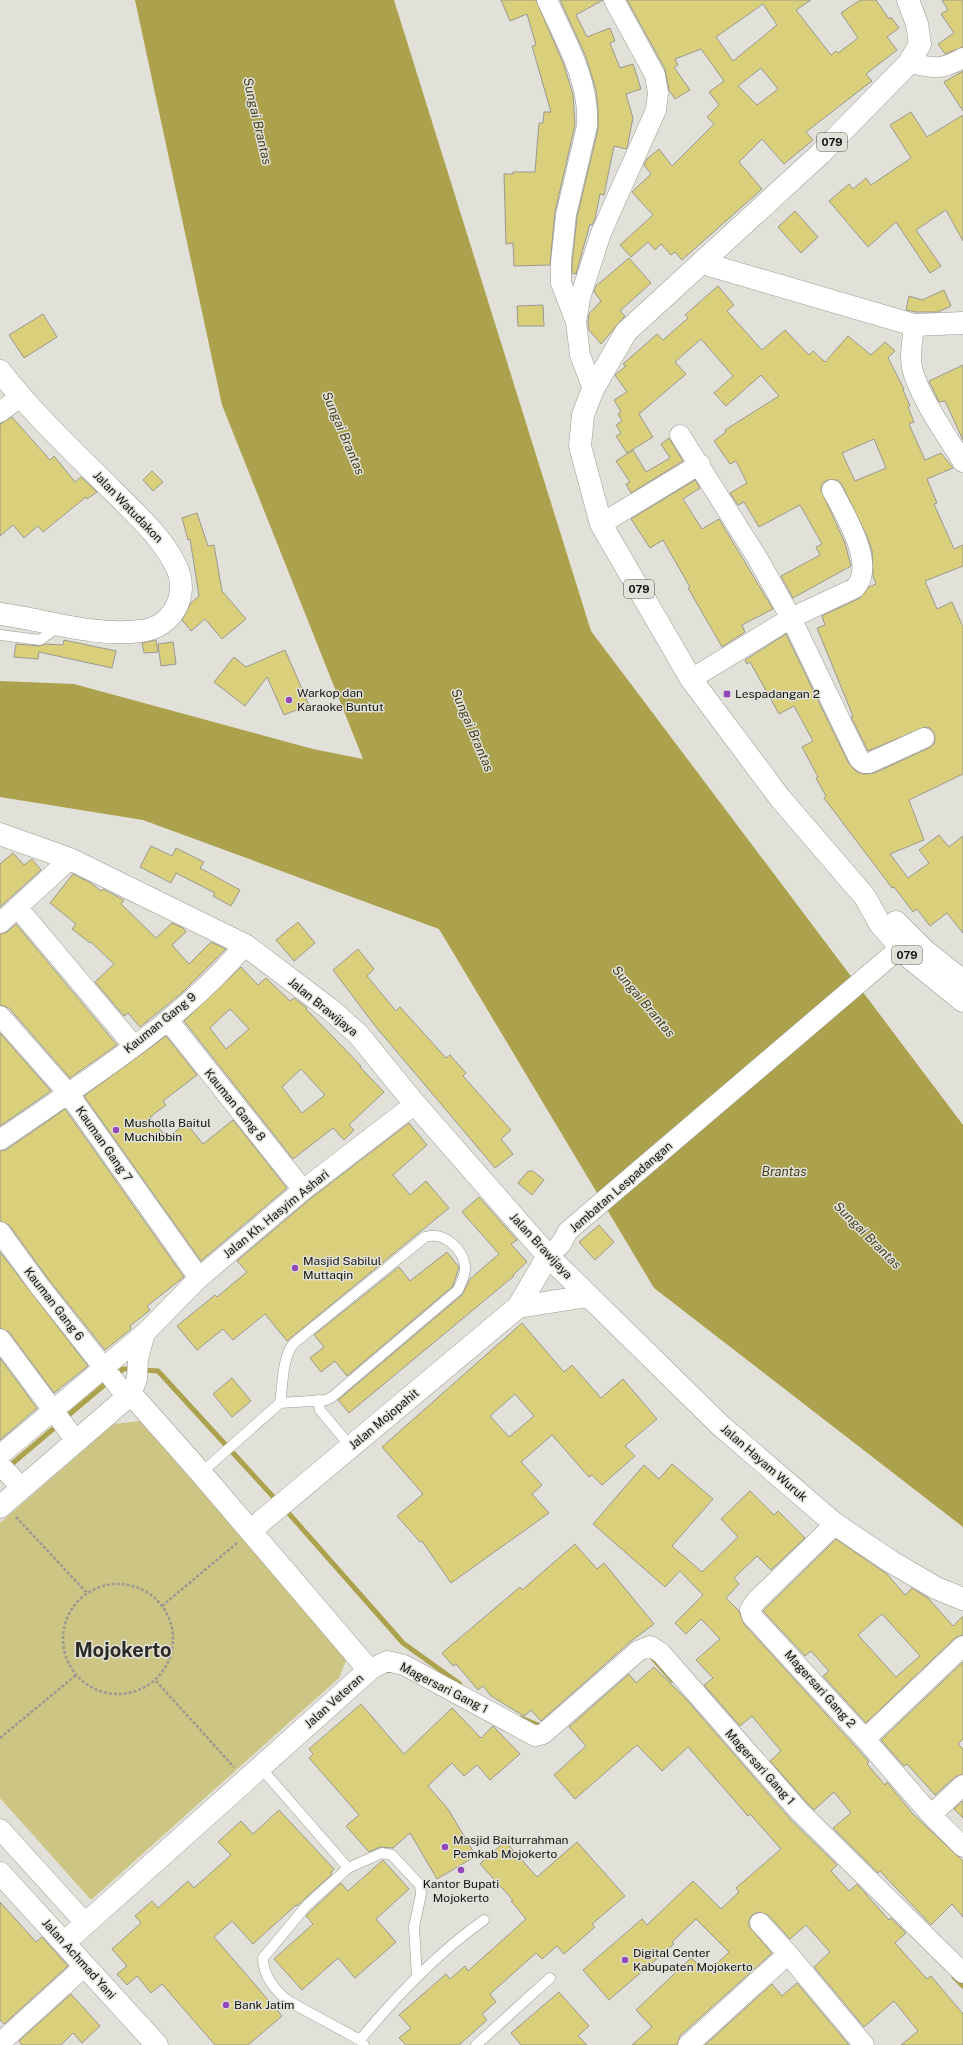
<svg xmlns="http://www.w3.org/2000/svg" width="963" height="2045" font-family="'Public Sans',sans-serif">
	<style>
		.green { fill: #cdc583 }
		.water { fill: #aca14c }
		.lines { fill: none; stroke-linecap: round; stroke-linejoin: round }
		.stream { stroke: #aca14c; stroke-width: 5 }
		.building { fill: #dacf7a; stroke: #9a9992; fill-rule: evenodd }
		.lane-casing { stroke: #9b9a93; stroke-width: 11 }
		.street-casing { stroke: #9b9a93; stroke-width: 21 }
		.secondary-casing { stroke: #9b9a93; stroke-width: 23 }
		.primary-casing { stroke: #9b9a93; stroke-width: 23 }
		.path { stroke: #9b9a94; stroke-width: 2.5; stroke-dasharray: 3 2; stroke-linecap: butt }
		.lane { stroke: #fff; stroke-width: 10 }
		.street { stroke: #fff; stroke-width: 20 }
		.secondary { stroke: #fff; stroke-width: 22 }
		.primary { stroke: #fff; stroke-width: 22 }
		.poi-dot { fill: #9247b9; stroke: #e2e1d9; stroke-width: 1.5 }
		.labels { text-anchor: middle; stroke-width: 3; stroke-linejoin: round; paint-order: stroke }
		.shield { fill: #e2e1d9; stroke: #51514c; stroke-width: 1 }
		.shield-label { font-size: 11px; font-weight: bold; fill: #131310 }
		.street-label { font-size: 12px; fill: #131310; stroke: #e2e1d9 }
		.poi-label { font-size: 12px; fill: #131310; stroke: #e2e1d9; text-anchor: start }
		.water-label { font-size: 13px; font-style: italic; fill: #46421d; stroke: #e2e1d9 }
		.town-label { font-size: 20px; font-weight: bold; fill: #2b2a24; stroke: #e2e1d9 }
	</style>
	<rect width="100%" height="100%" fill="#e2e1d9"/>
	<path class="green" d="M 140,1421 L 347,1658 L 339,1678 L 91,1900 L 0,1798 L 0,1523 L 114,1424 Z"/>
	<path class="water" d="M 135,0 L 394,0 L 591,631 L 963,1125 L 963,1527 L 654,1288 L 439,929 L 143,820 L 0,797 L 0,681 L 74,684 L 313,749 L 363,759 L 222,405 Z"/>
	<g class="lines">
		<path class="stream" d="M 142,1370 L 158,1371 L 277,1501
			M 115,1376 L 123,1369 L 134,1369
			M 65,1418 L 109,1381
			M 7,1468 L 59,1424
			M 284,1508 L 403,1643 L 460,1684
			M 651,1656 L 672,1680
			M 521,1718 L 543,1727
			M 954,1977 L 963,1986"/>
	</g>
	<path class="building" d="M 501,0 L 536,0 L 564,65 L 573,95 L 575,125 L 555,212 L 550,265 L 514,266 L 513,243 L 506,244 L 504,174 L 513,174 L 513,172 L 535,172 L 539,123 L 543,123 L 544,112 L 551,112 L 532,46 L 536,45 L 527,14 L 510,21 Z
		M 560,0 L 603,0 L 576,15 L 587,37 L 610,28 L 615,41 L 610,43 L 620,68 L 633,64 L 641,89 L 626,94 L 633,118 L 627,148 L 626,149 L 614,146 L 604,195 L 600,194 L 595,219 L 592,225 L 590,224 L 576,274 L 572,273 L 572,263 L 577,217 L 598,129 L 598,109 L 596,90 L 586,57 Z
		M 627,0 L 811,0 L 796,10 L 831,55 L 836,51 L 838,53 L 858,38 L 841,13 L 860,0 L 876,0 L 889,19 L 891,17 L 899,28 L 887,37 L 897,50 L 866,74 L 872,81 L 864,87 L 806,132 L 813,140 L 784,164 L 762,139 L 739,162 L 762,189 L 682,260 L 675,252 L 671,255 L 661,244 L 655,250 L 648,242 L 631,257 L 620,245 L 653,215 L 632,192 L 651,174 L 644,165 L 647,159 L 659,149 L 672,166 L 714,124 L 707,117 L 719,105 L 709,92 L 724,81 L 701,49 L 675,59 L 678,65 L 674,67 L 690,90 L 675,99 L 669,90 L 665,69 ZM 763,4 L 777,25 L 733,61 L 716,37 ZM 761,68 L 778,89 L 757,105 L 738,86 Z
		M 942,0 L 963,0 L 963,47 L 945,54 L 938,44 L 954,33 L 941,14 L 948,10 Z
		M 963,71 L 963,111 L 944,82 Z
		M 911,112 L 927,137 L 963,115 L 963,241 L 946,210 L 916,230 L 941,266 L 930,273 L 896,222 L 868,247 L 829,201 L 849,184 L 853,189 L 866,178 L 871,185 L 911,158 L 890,125 Z
		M 795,211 L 818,237 L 801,253 L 778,227 Z
		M 629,258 L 651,283 L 620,311 L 625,316 L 601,344 L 589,330 L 588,322 L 589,314 L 601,301 L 594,292 L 596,286 Z
		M 718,286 L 734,305 L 727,311 L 762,350 L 785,330 L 809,355 L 813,351 L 825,362 L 848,336 L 871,355 L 885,342 L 895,351 L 888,358 L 904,389 L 903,390 L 910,406 L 908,407 L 914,422 L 909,424 L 925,460 L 941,453 L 953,468 L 927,479 L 937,503 L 934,504 L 954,549 L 963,545 L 963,566 L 925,581 L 937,609 L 952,602 L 963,627 L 963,774 L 909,800 L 924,840 L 890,854 L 908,878 L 929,863 L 919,850 L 939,835 L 949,847 L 963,836 L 963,933 L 947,913 L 930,926 L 917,909 L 913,912 L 894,887 L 892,888 L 824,798 L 826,796 L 816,778 L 818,777 L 802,747 L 813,741 L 794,706 L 779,714 L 750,662 L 747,664 L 745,660 L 786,634 L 849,764 L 857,772 L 864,774 L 874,773 L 929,748 L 934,744 L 935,739 L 934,733 L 930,728 L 925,727 L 868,751 L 851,717 L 853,716 L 817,628 L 825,625 L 822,616 L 860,598 L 869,587 L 876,584 L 873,576 L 872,551 L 867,536 L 842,485 L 838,480 L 827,480 L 822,484 L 821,490 L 845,543 L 851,566 L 793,598 L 781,576 L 820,555 L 816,547 L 822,544 L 800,505 L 759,527 L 744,502 L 738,505 L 730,493 L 747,483 L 736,461 L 730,464 L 714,441 L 726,432 L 725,430 L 779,396 L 761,375 L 726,406 L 714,393 L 733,376 L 701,339 L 675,362 L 686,374 L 639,414 L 653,437 L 627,453 L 616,436 L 621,433 L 616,425 L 622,421 L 618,414 L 621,412 L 614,400 L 627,392 L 615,375 L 626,366 L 623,364 L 657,334 L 663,340 L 688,318 L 685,315 ZM 874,439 L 886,468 L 855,481 L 842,453 Z
		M 944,290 L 951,306 L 938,312 L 916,312 L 906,310 L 909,296 L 922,300 Z
		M 543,305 L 544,326 L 518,326 L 517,306 Z
		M 43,314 L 57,337 L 24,358 L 9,335 Z
		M 963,365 L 963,440 L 945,401 L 939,402 L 929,381 Z
		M 12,417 L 50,460 L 54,456 L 75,482 L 81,477 L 97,492 L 87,499 L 86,497 L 43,532 L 38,526 L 24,538 L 13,525 L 0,536 L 0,424 Z
		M 669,438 L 683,461 L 631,493 L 626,484 L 630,482 L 616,461 L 633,450 L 646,472 L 670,458 L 661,444 Z
		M 152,471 L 163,482 L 153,491 L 143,480 Z
		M 695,480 L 700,488 L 683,499 L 702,529 L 719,519 L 773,609 L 742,625 L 745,632 L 722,647 L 688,588 L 690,587 L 663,540 L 650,548 L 631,519 Z
		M 197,513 L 208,546 L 214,545 L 222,591 L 246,619 L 222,639 L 205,619 L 191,631 L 182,620 L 191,603 L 199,596 L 190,539 L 188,540 L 182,518 Z
		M 64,640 L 116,651 L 112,668 L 39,652 L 38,659 L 14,657 L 16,644 L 39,646 L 46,644 L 63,645 Z
		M 156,640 L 158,652 L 144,653 L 142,643 Z
		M 173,642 L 176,664 L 161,666 L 158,644 Z
		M 285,650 L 309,705 L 284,715 L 267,677 L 245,706 L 214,682 L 234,657 L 246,667 Z
		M 151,846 L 172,856 L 176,848 L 204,862 L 200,868 L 240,890 L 231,906 L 213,896 L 215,893 L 176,873 L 171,883 L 140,867 Z
		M 13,853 L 24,865 L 32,859 L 41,870 L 0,907 L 0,864 Z
		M 73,874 L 91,883 L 101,891 L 103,889 L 124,900 L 121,904 L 156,938 L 172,923 L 183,928 L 186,932 L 172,945 L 189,964 L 211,942 L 226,949 L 183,992 L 140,1027 L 128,1013 L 124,1016 L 95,982 L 114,964 L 91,942 L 90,943 L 72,929 L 76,924 L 50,903 Z
		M 298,922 L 315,943 L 294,961 L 276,940 Z
		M 16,924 L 117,1045 L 70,1078 L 9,1008 L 0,1005 L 0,934 L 7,932 Z
		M 358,949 L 374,969 L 367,976 L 396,1011 L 400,1007 L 446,1058 L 450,1055 L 466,1073 L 463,1076 L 511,1130 L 501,1139 L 513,1154 L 495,1168 L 376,1027 L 333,970 Z
		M 241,967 L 258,985 L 266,978 L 290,1001 L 294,998 L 307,1008 L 306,1009 L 361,1066 L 360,1067 L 384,1092 L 349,1125 L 354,1130 L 344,1140 L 333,1128 L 293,1159 L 184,1021 ZM 230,1009 L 249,1029 L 226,1049 L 210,1028 ZM 301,1069 L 325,1095 L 302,1113 L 282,1087 Z
		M 0,1033 L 51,1091 L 0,1126 Z
		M 166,1036 L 197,1075 L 163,1101 L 166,1105 L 150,1117 L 167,1138 L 186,1123 L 203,1144 L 233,1120 L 287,1188 L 201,1261 L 84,1096 Z
		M 65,1109 L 184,1277 L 147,1306 L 150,1310 L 130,1326 L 131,1329 L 105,1350 L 49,1280 L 9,1225 L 0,1221 L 0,1151 L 6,1150 Z
		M 409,1123 L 427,1145 L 393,1175 L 410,1195 L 426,1181 L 449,1208 L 287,1341 L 265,1314 L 233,1340 L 223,1329 L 197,1350 L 177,1326 L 215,1295 L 217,1297 L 247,1272 L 237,1261 L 310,1199 Z
		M 528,1171 L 533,1171 L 544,1180 L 532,1195 L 518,1183 Z
		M 479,1197 L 517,1240 L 511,1244 L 527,1262 L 513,1275 L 514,1276 L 349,1413 L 338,1400 L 462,1295 L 470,1279 L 499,1254 L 462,1212 Z
		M 599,1225 L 614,1242 L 595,1260 L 579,1242 Z
		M 0,1252 L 88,1366 L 54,1393 L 9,1332 L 0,1328 Z
		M 447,1252 L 459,1267 L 453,1286 L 347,1376 L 335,1361 L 321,1372 L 310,1358 L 324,1347 L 314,1335 L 399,1267 L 410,1281 Z
		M 522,1323 L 564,1372 L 572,1365 L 601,1398 L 623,1379 L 657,1419 L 625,1446 L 635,1456 L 602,1485 L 592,1475 L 589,1477 L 552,1435 L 521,1462 L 542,1485 L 532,1494 L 549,1513 L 451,1583 L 422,1541 L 420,1542 L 397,1516 L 423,1494 L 382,1447 ZM 515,1394 L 534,1416 L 509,1437 L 490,1416 Z
		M 0,1358 L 37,1408 L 0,1440 Z
		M 232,1378 L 251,1401 L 232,1417 L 213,1394 Z
		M 672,1464 L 713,1499 L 672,1546 L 702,1572 L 738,1537 L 721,1519 L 750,1491 L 774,1515 L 778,1511 L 805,1538 L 771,1570 L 757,1556 L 734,1578 L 739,1584 L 726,1598 L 739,1611 L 744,1624 L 856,1747 L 869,1762 L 867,1764 L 885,1785 L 887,1782 L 913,1814 L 963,1861 L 963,1917 L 952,1904 L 931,1925 L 880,1871 L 878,1873 L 833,1828 L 851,1813 L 834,1792 L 814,1810 L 808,1804 L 770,1761 L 781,1751 L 752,1716 L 740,1726 L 704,1685 L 713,1678 L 696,1660 L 720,1639 L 701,1619 L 686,1634 L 675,1623 L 703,1595 L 680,1571 L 665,1587 L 593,1524 L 644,1465 L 659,1479 Z
		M 836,1539 L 887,1574 L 905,1595 L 912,1588 L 928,1598 L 953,1626 L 963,1616 L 963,1635 L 955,1638 L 866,1723 L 823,1676 L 829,1671 L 811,1651 L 805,1656 L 763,1611 ZM 882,1614 L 920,1656 L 896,1677 L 858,1635 Z
		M 575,1544 L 597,1569 L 604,1563 L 654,1624 L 630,1642 L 541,1721 L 531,1710 L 524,1716 L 491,1696 L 483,1686 L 478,1690 L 456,1664 L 453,1666 L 442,1653 L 520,1587 L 522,1590 Z
		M 963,1662 L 963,1739 L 958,1744 L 963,1749 L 963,1774 L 955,1777 L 935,1795 L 907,1764 L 904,1766 L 881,1740 Z
		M 654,1667 L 687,1700 L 791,1820 L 837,1865 L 831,1871 L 849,1891 L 857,1884 L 889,1920 L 891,1918 L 906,1933 L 895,1943 L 927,1979 L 931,1976 L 963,2014 L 963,2045 L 901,2045 L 918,2031 L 894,2001 L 864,2027 L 814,1967 L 830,1952 L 806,1925 L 790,1939 L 768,1915 L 758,1912 L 752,1915 L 749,1920 L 749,1926 L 772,1953 L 680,2036 L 677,2045 L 632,2045 L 652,2027 L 636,2010 L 691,1958 L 708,1972 L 729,1952 L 696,1919 L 672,1942 L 674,1944 L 609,2000 L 583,1970 L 642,1919 L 647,1925 L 693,1881 L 721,1909 L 739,1892 L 736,1888 L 781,1849 L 750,1814 L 748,1816 L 688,1747 L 662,1771 L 637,1745 L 575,1799 L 554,1775 L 586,1746 L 569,1727 L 629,1674 L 636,1683 Z
		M 361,1704 L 404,1754 L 452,1708 L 481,1738 L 493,1726 L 520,1754 L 490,1780 L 477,1765 L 464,1776 L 452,1763 L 428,1786 L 448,1809 L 476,1856 L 437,1879 L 410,1833 L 393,1848 L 380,1847 L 369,1852 L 346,1826 L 359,1815 L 309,1758 L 313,1754 L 309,1749 Z
		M 963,1801 L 963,1818 L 954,1809 Z
		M 279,1810 L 334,1869 L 331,1872 L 332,1874 L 297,1906 L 296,1905 L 253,1944 L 232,1921 L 214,1937 L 282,2016 L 248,2045 L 215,2045 L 162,1984 L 151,1993 L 137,1976 L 127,1985 L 117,1974 L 127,1966 L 112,1949 L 141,1923 L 135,1916 L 152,1901 L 158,1908 L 188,1881 L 194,1888 L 231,1855 L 218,1842 L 241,1821 L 253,1834 Z
		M 505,1841 L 537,1877 L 577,1842 L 625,1896 L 592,1924 L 595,1927 L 564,1954 L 557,1946 L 542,1959 L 536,1953 L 490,1994 L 496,2002 L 482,2014 L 487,2020 L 459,2045 L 406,2045 L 399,2038 L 411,2028 L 399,2015 L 446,1974 L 450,1979 L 465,1966 L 468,1971 L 526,1919 L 511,1901 L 513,1900 L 480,1864 Z
		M 383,1860 L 409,1889 L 376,1919 L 396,1942 L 355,1978 L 338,1958 L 302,1990 L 274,1959 L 313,1924 L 306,1916 L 312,1910 L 341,1883 L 348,1891 Z
		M 0,1902 L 36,1942 L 42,1937 L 68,1966 L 4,2024 L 0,2020 Z
		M 797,1983 L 849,2045 L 705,2045 L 772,1984 L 782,1996 Z
		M 559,1992 L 589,2026 L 578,2036 L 587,2045 L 521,2045 L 511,2033 Z
		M 71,1994 L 100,2026 L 82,2043 L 73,2033 L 61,2045 L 22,2045 L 19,2041 Z"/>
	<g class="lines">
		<g class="lane-casing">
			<path id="lane" d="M 0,635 L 40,640 L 51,632 L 56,623
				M 318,1400 L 320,1410 L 351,1447
				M 201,1473 L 280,1403 L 326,1400 L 332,1397 L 458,1290 C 461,1283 466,1274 465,1266 C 462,1248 444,1231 425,1237 L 294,1343 C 282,1357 283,1385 280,1403
				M 260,1767 L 348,1868 L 307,1905 L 263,1958 C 263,1976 276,1992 290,2002 L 360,2040
				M 348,1868 L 382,1853 L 392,1855 L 420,1885 L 421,1894 L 414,1927 L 417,1977
				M 364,2045 L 360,2040 C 397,1995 436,1954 484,1920
				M 476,2045 L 550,1978"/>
		</g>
		<g class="street-casing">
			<path id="street" d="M 547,0 C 565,40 590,81 587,126 L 566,215 L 561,262 L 561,283 L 576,322
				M 909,63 C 934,68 940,71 963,58
				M 914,325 C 913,339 909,354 912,368 C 919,397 947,436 963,462
				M 593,389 L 580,355 L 576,322 L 580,298 L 601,233 L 656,110 L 658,93 L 655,75 L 614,0
				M 0,412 L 20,397
				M 680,435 L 758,559 L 791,618 L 859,759 L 864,763 L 869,763 L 924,738
				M 601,524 L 700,464
				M 691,679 L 791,618 L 855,588 C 877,565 844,513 832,490
				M 17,907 L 134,1046
				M 0,923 L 70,859
				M 0,1016 L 68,1093 L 199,1278
				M 168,1020 L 303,1190
				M 0,1140 C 84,1082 179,1024 245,945
				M 0,1232 L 40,1287 L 127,1397
				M 548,1256 L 561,1244 L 568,1231 L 900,948
				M 0,1339 L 76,1441
				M 131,1394 L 137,1379 L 138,1358 L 145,1333
				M 0,1455 L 145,1333 L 199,1278 L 303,1190 L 415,1104
				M 0,1465 L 22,1488
				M 835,1524 L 755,1602 L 750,1610 L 752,1616 L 865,1739 L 931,1815 L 963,1847
				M 369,1670 L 387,1661 L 404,1665 L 535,1736 L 543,1734 L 638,1651 L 650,1646 L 661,1653 L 800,1812 L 963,1973
				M 865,1739 L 963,1646
				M 931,1815 L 963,1785
				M 0,1829 L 86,1924
				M 760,1923 L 788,1954 L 864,2045
				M 0,2043 L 85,1966
				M 688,2045 L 788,1954"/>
		</g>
		<g class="secondary-casing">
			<path id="secondary" d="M 702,263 L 914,325 L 963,323
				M 0,371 C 34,415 75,453 114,492 C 137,515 161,536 176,566 C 190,595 173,627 141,631 C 94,637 46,620 0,614
				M 0,834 L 70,859 L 245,945 L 331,1010 L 358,1034 L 415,1104 L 548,1256 L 720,1425 L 835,1524 L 890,1561 L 936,1588 L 963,1599
				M 518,1307 L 588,1296
				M 0,1507 L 131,1394 L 201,1473 L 369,1670 L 64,1943
				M 250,1531 L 518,1307 L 548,1256
				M 0,1873 L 157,2045"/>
		</g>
		<g class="primary-casing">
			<path id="primary" d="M 908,0 L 917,24 L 920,44 L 909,63 L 820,154 L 626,332 L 593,389 L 583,415 L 580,446 L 601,524 L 691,679 L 780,798 L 865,897 L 880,924 L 910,958 L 963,1001
				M 896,922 L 924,950 L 963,981"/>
		</g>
		<path class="path" d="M 16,1517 L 87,1593
			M63 1639a55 55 0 1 1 110 0a55 55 0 1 1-110 0Z
			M 162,1606 L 237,1543
			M 156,1681 L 234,1767
			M 0,1738 L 76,1675"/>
		<use href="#lane" class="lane"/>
		<use href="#street" class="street"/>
		<use href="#secondary" class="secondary"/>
		<use href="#primary" class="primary"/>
	</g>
	<g class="poi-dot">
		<rect x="723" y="690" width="8" height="8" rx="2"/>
		<circle cx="289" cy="700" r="4"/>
		<circle cx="116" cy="1130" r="4"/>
		<circle cx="295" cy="1268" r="4"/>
		<circle cx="445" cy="1847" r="4"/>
		<circle cx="461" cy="1870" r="4"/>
		<circle cx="625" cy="1960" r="4"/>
		<circle cx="226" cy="2005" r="4"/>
	</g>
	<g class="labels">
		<g class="shield">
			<rect x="817" y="133" width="30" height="18" rx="3"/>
			<rect x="624" y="580" width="30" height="18" rx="3"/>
			<rect x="892" y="946" width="30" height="18" rx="3"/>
		</g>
		<g class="shield-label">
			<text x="832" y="146">079</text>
			<text x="639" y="593">079</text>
			<text x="907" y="959">079</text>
		</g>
		<g class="street-label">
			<text transform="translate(128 507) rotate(46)" y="4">Jalan Watudakon</text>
			<text transform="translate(323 1007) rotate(39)" y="4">Jalan Brawijaya</text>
			<text transform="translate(160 1023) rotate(-39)" y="4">Kauman Gang 9</text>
			<text transform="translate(235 1105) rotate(51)" y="4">Kauman Gang 8</text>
			<text transform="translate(104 1144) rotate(55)" y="4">Kauman Gang 7</text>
			<text transform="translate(621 1187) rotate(-41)" y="4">Jembatan Lespadangan</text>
			<text transform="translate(276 1214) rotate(-39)" y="4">Jalan Kh. Hasyim Ashari</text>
			<text transform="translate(541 1246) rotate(47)" y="4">Jalan Brawijaya</text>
			<text transform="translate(54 1304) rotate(52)" y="4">Kauman Gang 6</text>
			<text transform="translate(384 1419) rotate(-40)" y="4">Jalan Mojopahit</text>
			<text transform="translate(764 1463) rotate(41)" y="4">Jalan Hayam Wuruk</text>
			<text transform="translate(444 1688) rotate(27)" y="4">Magersari Gang 1</text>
			<text transform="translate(820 1689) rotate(48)" y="4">Magersari Gang 2</text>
			<text transform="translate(334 1701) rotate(-42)" y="4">Jalan Veteran</text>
			<text transform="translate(760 1767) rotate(48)" y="4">Magersari Gang 1</text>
			<text transform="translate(79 1959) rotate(48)" y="4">Jalan Achmad Yani</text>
		</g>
		<g class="poi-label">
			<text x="297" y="697">Warkop dan<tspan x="297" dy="14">Karaoke Buntut</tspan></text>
			<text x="735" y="698">Lespadangan 2</text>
			<text x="124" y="1127">Musholla Baitul<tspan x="124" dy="14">Muchibbin</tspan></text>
			<text x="303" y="1265">Masjid Sabilul<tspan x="303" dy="14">Muttaqin</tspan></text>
			<text x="453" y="1844">Masjid Baiturrahman<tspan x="453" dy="14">Pemkab Mojokerto</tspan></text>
			<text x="461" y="1888" text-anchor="middle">Kantor Bupati<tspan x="461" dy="14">Mojokerto</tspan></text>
			<text x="633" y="1957">Digital Center<tspan x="633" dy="14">Kabupaten Mojokerto</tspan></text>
			<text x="234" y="2009">Bank Jatim</text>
		</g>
		<g class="water-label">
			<text transform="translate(258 121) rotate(77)" y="5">Sungai Brantas</text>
			<text transform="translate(344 433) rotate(67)" y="5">Sungai Brantas</text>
			<text transform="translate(473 730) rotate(67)" y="5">Sungai Brantas</text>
			<text transform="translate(644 1001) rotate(50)" y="5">Sungai Brantas</text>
			<text x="784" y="1176">Brantas</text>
			<text transform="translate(868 1235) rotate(45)" y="5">Sungai Brantas</text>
		</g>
		<g class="town-label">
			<text x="123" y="1657">Mojokerto</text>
		</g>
	</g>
</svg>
